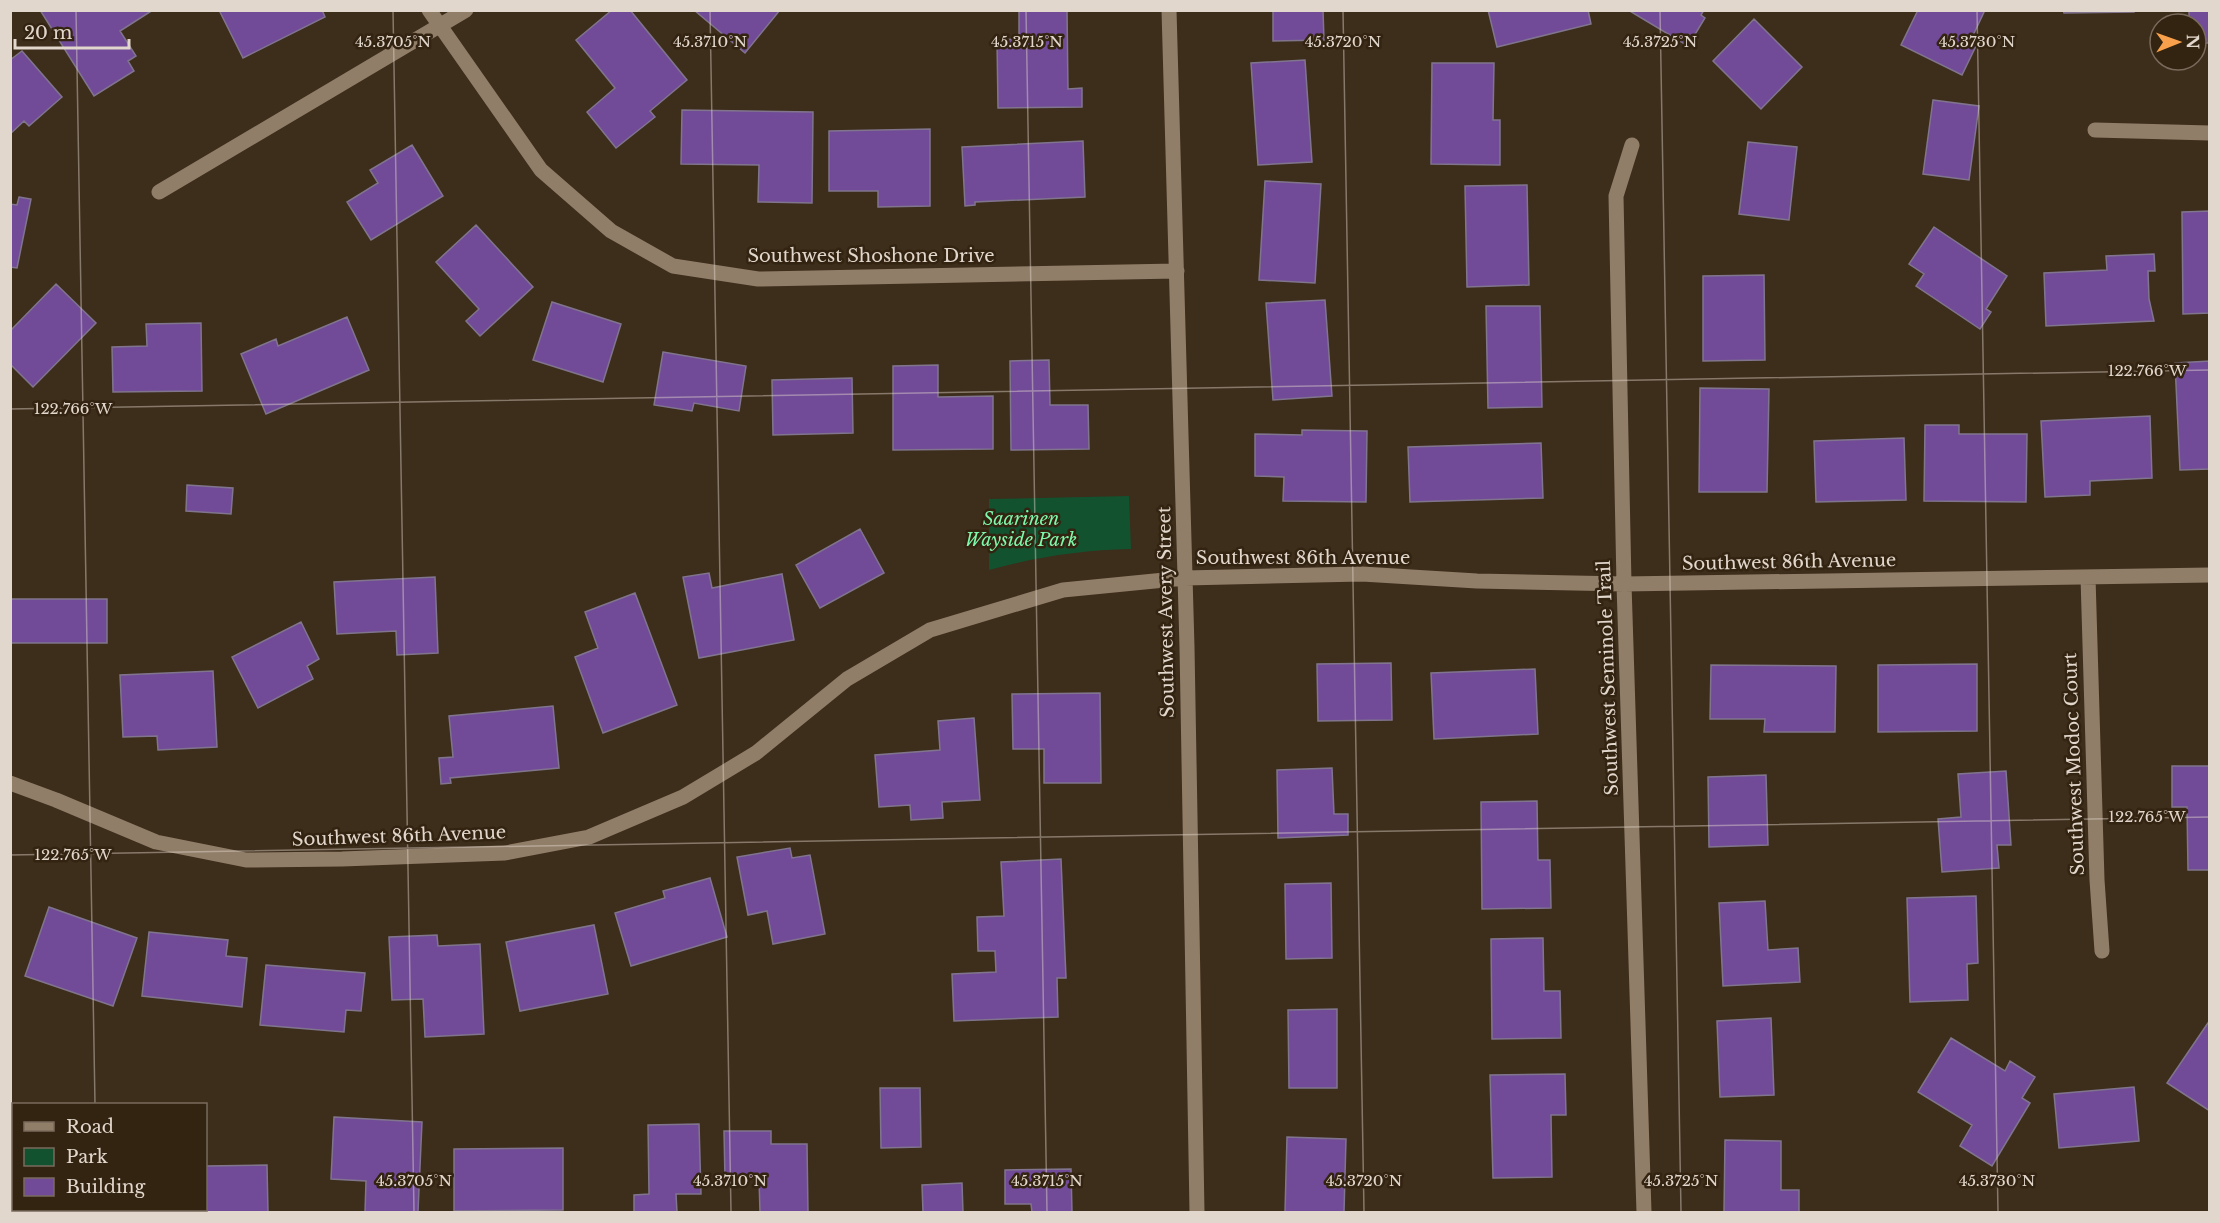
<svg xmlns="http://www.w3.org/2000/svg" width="2220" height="1223" font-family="'Libre Baskerville',serif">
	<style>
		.green { fill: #13522f }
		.building { fill: #714b98; stroke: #80758d; stroke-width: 1.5 }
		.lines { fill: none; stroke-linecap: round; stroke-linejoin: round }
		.minor { stroke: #917e69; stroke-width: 15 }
		.ticks { fill: none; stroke: #e2d7cc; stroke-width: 1.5; stroke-opacity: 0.45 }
		.labels { text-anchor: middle; stroke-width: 5; stroke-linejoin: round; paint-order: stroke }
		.street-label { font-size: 18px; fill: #e2d7cc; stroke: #332311 }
		.park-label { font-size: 18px; font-style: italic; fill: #7ef8ab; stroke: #332311 }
		.ticks-label { font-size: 15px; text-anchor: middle; fill: #e2d7cc; stroke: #332311; stroke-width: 5; stroke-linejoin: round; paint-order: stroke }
	</style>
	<rect width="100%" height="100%" fill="#3d2d1b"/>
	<path class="green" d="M 1129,496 L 1131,549 C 1082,550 1036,557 989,570 L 989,499 Z"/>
	<path class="building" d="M 40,10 L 153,10 L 120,31 L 136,56 L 128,61 L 134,71 L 94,96 Z
		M 219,10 L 322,10 L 325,17 L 243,58 Z
		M 612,10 L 630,10 L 687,80 L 650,111 L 655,117 L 616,148 L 587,112 L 615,88 L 576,40 Z
		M 694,10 L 780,10 L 745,53 Z
		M 1019,10 L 1067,10 L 1068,89 L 1082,88 L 1082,107 L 998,108 L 997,40 L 1019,39 Z
		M 1273,10 L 1323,10 L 1324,40 L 1273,41 Z
		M 1488,10 L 1588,10 L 1591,24 L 1497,47 Z
		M 1628,10 L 1704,10 L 1701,15 L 1705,18 L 1688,46 Z
		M 1918,10 L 1985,10 L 1970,42 L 1976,46 L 1962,75 L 1901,45 Z
		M 2063,10 L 2134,10 L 2134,12 L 2064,13 Z
		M 2189,10 L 2210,10 L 2210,43 L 2196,43 L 2196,24 L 2189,24 Z
		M 1754,19 L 1802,67 L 1761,109 L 1713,61 Z
		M 22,51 L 62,97 L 29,126 L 24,121 L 10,134 L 10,60 Z
		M 1305,60 L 1312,162 L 1258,165 L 1251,63 Z
		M 1432,63 L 1494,63 L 1493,120 L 1500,120 L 1500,165 L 1431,164 Z
		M 1933,100 L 1979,106 L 1969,180 L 1923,174 Z
		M 682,110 L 813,112 L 812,203 L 758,202 L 759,165 L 681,164 Z
		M 930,129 L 930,206 L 878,207 L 878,191 L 829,191 L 829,131 Z
		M 1083,141 L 1085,197 L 975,202 L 975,205 L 965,206 L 962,147 Z
		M 1748,142 L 1797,147 L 1789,220 L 1739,214 Z
		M 412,145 L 443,196 L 371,240 L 347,202 L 378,183 L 370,170 Z
		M 1265,181 L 1321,184 L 1315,283 L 1259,280 Z
		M 1527,185 L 1529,285 L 1467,287 L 1465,186 Z
		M 19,197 L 31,199 L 17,268 L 10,267 L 10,204 L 17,205 Z
		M 2210,211 L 2210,313 L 2183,314 L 2182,212 Z
		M 476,225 L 533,287 L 480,336 L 466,321 L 479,309 L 436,262 Z
		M 1934,227 L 2007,276 L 1986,309 L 1991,312 L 1980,329 L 1916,286 L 1924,274 L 1909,264 Z
		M 2154,254 L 2155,271 L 2148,271 L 2149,299 L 2154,321 L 2046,326 L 2044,273 L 2107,270 L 2106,256 Z
		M 1764,275 L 1765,360 L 1703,361 L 1703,276 Z
		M 56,284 L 96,323 L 33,387 L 10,364 L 10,331 Z
		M 1325,300 L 1332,396 L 1273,400 L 1266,303 Z
		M 552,302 L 621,324 L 603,382 L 533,360 Z
		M 1486,306 L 1540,306 L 1542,407 L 1488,408 Z
		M 347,317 L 369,370 L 266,414 L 241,354 L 276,339 L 278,346 Z
		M 201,323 L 202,391 L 113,392 L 112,347 L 147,346 L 146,324 Z
		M 663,352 L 746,366 L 739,411 L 694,403 L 692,411 L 654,405 Z
		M 1049,360 L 1050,405 L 1088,405 L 1089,449 L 1011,450 L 1010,361 Z
		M 2210,361 L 2210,469 L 2180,470 L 2175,363 Z
		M 938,365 L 938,397 L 993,396 L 993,449 L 893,450 L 893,366 Z
		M 852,378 L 853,433 L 773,435 L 772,380 Z
		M 1700,388 L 1769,389 L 1767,492 L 1699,492 Z
		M 2150,416 L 2152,478 L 2090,481 L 2090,495 L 2045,497 L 2041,421 Z
		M 1925,425 L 1959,425 L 1959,434 L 2027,434 L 2026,502 L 1924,501 Z
		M 1302,430 L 1367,431 L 1366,502 L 1283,501 L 1284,477 L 1255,476 L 1255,434 L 1302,435 Z
		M 1904,438 L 1906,500 L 1816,502 L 1814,441 Z
		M 1541,443 L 1543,498 L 1410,502 L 1408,447 Z
		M 187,485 L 233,488 L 231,514 L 186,511 Z
		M 860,529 L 884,573 L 820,608 L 796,565 Z
		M 709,573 L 712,588 L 782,574 L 794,640 L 699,658 L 683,577 Z
		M 435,577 L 438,653 L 397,655 L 396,631 L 337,634 L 334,582 Z
		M 635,593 L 677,705 L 603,733 L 575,657 L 598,648 L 585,612 Z
		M 10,599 L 107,599 L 107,643 L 10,643 Z
		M 301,622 L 319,659 L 307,666 L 313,679 L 258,708 L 232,657 Z
		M 1391,663 L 1392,720 L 1318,721 L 1317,664 Z
		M 1977,664 L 1977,731 L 1878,732 L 1878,665 Z
		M 1711,665 L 1836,666 L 1835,732 L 1764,732 L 1765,719 L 1710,719 Z
		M 1535,669 L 1538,734 L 1434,739 L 1431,673 Z
		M 213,671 L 217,747 L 158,750 L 157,736 L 123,737 L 120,675 Z
		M 1100,693 L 1101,783 L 1044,783 L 1044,749 L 1013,749 L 1012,694 Z
		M 553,706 L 559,768 L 450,778 L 451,783 L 441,784 L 439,758 L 453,757 L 449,716 Z
		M 974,718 L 980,800 L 942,802 L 943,818 L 911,820 L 910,805 L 879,807 L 875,755 L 940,750 L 938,721 Z
		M 2172,766 L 2210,766 L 2210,870 L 2188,870 L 2187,807 L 2172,807 Z
		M 1332,768 L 1334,814 L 1348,814 L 1348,835 L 1278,838 L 1277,770 Z
		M 2006,771 L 2011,845 L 1997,845 L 1999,868 L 1942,872 L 1938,819 L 1961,817 L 1958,774 Z
		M 1766,775 L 1768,845 L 1709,847 L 1708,777 Z
		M 1537,801 L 1538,860 L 1550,860 L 1551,908 L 1482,909 L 1481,802 Z
		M 790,848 L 792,858 L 810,855 L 825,934 L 773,944 L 767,911 L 748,915 L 737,857 Z
		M 1061,859 L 1066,978 L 1057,978 L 1058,1017 L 954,1021 L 952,974 L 996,972 L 995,951 L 978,951 L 977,917 L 1004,916 L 1001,862 Z
		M 710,878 L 727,937 L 631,966 L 615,913 L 665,898 L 663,891 Z
		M 1331,883 L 1332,958 L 1286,959 L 1285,884 Z
		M 1976,896 L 1978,963 L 1967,964 L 1968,1000 L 1910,1002 L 1907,898 Z
		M 1765,901 L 1768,950 L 1798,948 L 1800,982 L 1723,986 L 1719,903 Z
		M 49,907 L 137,938 L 113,1006 L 25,976 Z
		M 594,925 L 608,994 L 520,1011 L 506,942 Z
		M 149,932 L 228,940 L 226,956 L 247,958 L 242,1007 L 142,996 Z
		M 437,935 L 438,946 L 480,944 L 484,1034 L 425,1037 L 423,999 L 392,1000 L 389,937 Z
		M 1543,938 L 1544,991 L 1560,991 L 1561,1038 L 1492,1039 L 1491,939 Z
		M 266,965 L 365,973 L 361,1011 L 346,1010 L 344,1032 L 260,1025 Z
		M 1337,1009 L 1337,1088 L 1289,1088 L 1288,1010 Z
		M 1771,1018 L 1774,1095 L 1720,1097 L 1717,1021 Z
		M 2210,1020 L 2210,1111 L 2167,1083 Z
		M 1951,1038 L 2005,1071 L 2010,1061 L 2035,1077 L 2022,1098 L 2030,1103 L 1992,1166 L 1960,1146 L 1972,1125 L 1918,1092 Z
		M 1565,1074 L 1566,1115 L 1551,1115 L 1552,1177 L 1493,1178 L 1490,1075 Z
		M 2134,1087 L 2139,1141 L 2059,1148 L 2054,1094 Z
		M 880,1088 L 920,1088 L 921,1147 L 881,1148 Z
		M 334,1117 L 422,1122 L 418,1212 L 365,1212 L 366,1181 L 331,1179 Z
		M 699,1124 L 701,1194 L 676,1194 L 677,1212 L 634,1212 L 634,1195 L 649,1194 L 648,1125 Z
		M 724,1131 L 771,1131 L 771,1144 L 807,1144 L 808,1212 L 760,1212 L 759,1179 L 725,1180 Z
		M 1287,1137 L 1346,1139 L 1344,1212 L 1285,1212 Z
		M 1725,1140 L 1781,1141 L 1781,1190 L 1799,1190 L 1799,1212 L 1724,1212 Z
		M 563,1148 L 563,1210 L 454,1211 L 454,1149 Z
		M 267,1165 L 268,1212 L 191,1212 L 191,1210 L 206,1210 L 206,1166 Z
		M 1071,1169 L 1072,1212 L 1032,1212 L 1031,1204 L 1005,1204 L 1005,1170 Z
		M 962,1183 L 963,1212 L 923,1212 L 922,1185 Z
		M 27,1210 L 67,1210 L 69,1212 L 23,1212 Z"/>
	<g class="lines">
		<path class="minor" d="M 429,10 L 541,170 L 611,231 L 673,266 L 758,279 L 1177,271
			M 1169,10 L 1187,647 L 1197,1212
			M 2095,130 L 2210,133
			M 1632,145 L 1616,196 L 1624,584 L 1644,1212
			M 159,192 L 466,10
			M 2088,577 L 2097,880 L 2102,951
			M 10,783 L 56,800 L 156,842 L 246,860 L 342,859 L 505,853 L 589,837 L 683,797 L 756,753 L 847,679 L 930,630 L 1063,590 L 1185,578 L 1362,574 L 1477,581 L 1624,584 L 2210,575"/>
	</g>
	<path class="ticks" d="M 76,10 L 95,1104M 393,10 L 414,1212M 710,10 L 731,1212M 1026,10 L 1047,1212M 1343,10 L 1364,1212M 1660,10 L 1681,1212M 1977,10 L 1998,1212M 10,409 L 2210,370M 10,855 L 2210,817M 97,1210 L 97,1212"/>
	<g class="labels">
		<g class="street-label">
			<text x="871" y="262">Southwest Shoshone Drive</text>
			<text x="1303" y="564">Southwest 86th Avenue</text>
			<text transform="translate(1789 562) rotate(-1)" y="6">Southwest 86th Avenue</text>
			<text transform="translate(1166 612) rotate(-91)" y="6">Southwest Avery Street</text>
			<text transform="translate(1608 678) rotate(-92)" y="6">Southwest Seminole Trail</text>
			<text transform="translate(2074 764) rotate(-92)" y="6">Southwest Modoc Court</text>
			<text transform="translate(399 836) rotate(-2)" y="6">Southwest 86th Avenue</text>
		</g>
		<g class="park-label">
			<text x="1021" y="525">Saarinen<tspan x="1021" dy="21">Wayside Park</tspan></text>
		</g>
	</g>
	<g class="ticks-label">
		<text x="393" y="47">45.3705°N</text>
		<text x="710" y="47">45.3710°N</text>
		<text x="1027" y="47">45.3715°N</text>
		<text x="1343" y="47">45.3720°N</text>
		<text x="1660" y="47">45.3725°N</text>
		<text x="1977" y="47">45.3730°N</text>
		<text x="2147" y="376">122.766°W</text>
		<text x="73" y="414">122.766°W</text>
		<text x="2147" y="822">122.765°W</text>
		<text x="73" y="860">122.765°W</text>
		<text x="414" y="1186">45.3705°N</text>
		<text x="730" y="1186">45.3710°N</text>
		<text x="1047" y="1186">45.3715°N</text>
		<text x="1364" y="1186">45.3720°N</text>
		<text x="1681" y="1186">45.3725°N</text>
		<text x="1997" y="1186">45.3730°N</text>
	</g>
	<rect width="2220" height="1223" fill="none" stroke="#e2d7cc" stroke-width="24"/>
	<rect x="12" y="1103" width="195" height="108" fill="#332311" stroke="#796b5c" stroke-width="1.5"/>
	<rect x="24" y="1122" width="30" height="9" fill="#917e69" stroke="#796b5c" stroke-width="1.5"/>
	<text x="66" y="1133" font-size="18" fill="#e2d7cc">Road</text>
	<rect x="24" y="1148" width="30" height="18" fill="#13522f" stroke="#796b5c" stroke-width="1.5"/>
	<text x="66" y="1163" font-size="18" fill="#e2d7cc">Park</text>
	<rect x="24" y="1178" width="30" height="18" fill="#714b98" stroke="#796b5c" stroke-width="1.5"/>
	<text x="66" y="1193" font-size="18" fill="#e2d7cc">Building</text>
	<g transform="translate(2178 42) rotate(89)"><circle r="28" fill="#332311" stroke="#796b5c" stroke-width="1.5"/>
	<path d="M0-4.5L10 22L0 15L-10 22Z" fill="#f8a04b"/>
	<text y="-9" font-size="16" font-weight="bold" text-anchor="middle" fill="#e2d7cc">N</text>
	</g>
	<path d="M15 39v9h114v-9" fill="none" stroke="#e2d7cc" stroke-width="3"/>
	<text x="24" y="39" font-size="18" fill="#e2d7cc" stroke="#332311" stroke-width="4.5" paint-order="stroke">20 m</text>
</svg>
